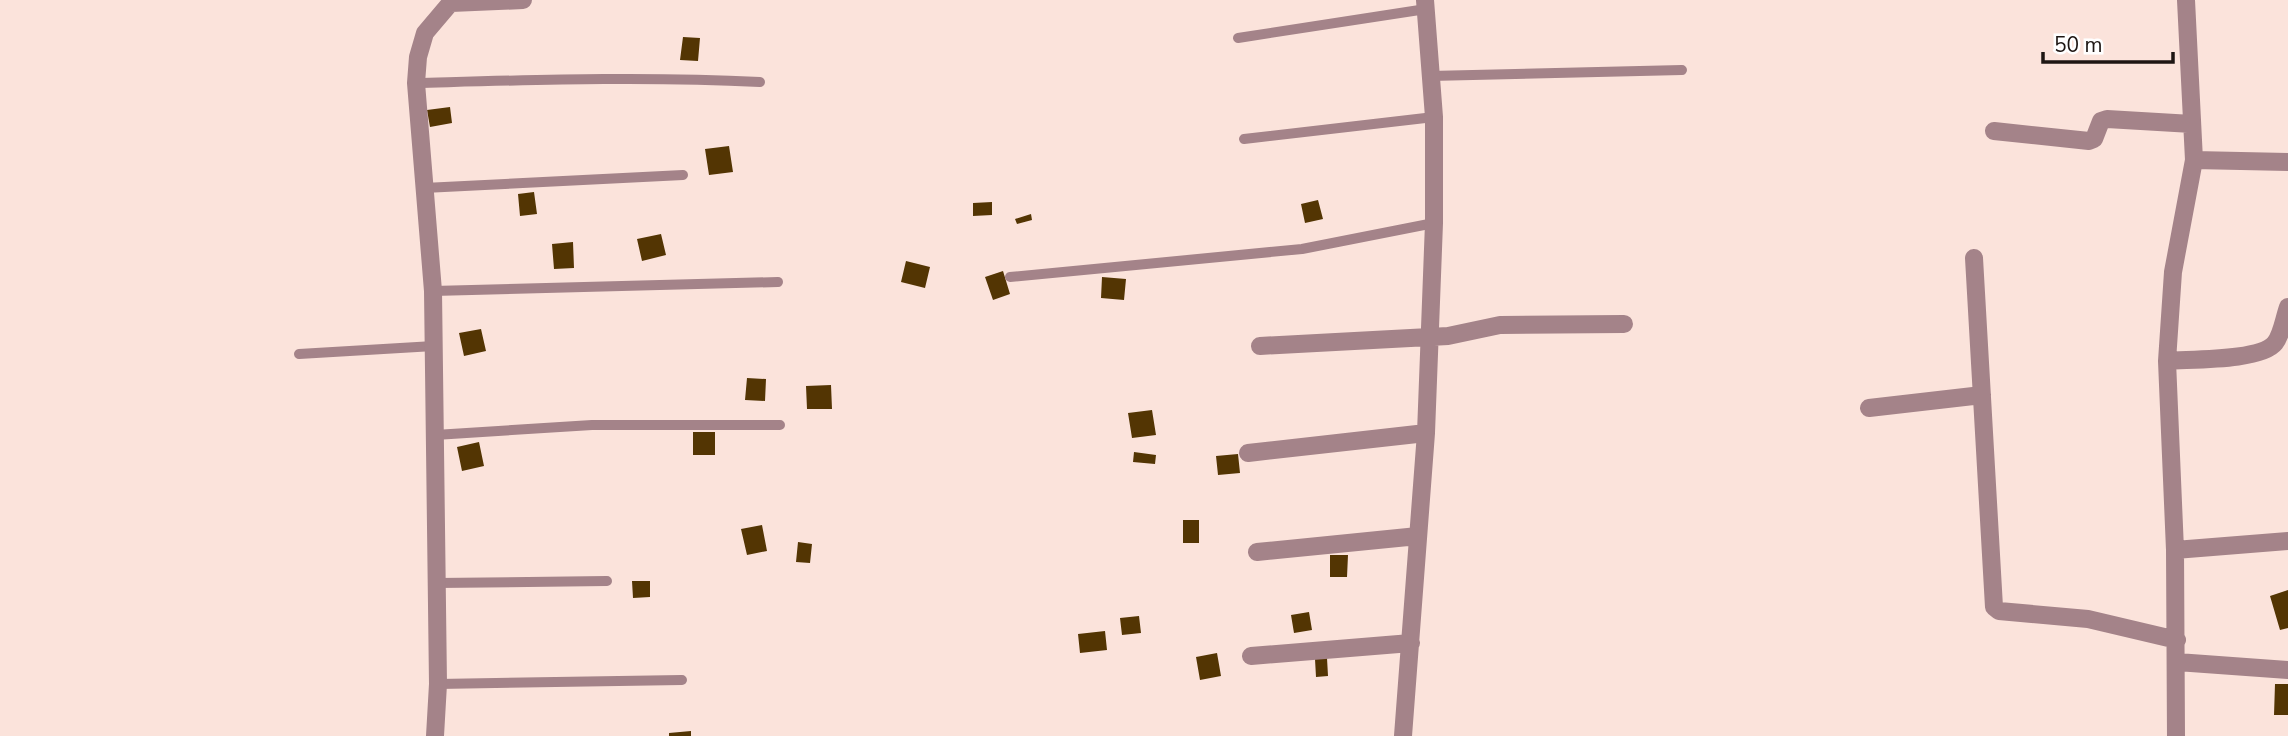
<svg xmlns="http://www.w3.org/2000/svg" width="2288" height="736" font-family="'Nunito Sans',sans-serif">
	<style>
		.building { fill: #533503 }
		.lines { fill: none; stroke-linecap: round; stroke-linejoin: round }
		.lane { stroke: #a48389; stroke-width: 10 }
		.street { stroke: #a48389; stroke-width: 18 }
	</style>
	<rect width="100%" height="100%" fill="#fbe3db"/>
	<path class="building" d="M 683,37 L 700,38 L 698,61 L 680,60 Z
		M 450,107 L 452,123 L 430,127 L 427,110 Z
		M 729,146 L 733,172 L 709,175 L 705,149 Z
		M 534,192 L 537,214 L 520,216 L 518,194 Z
		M 1318,200 L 1323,219 L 1305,223 L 1301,204 Z
		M 992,202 L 992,215 L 973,216 L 973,203 Z
		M 1031,214 L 1032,220 L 1017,224 L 1015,219 Z
		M 661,234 L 666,255 L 642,261 L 637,239 Z
		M 573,242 L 574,268 L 554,269 L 552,244 Z
		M 906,261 L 930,267 L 925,288 L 901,282 Z
		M 1003,271 L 1010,294 L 993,300 L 985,277 Z
		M 1102,277 L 1126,279 L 1124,300 L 1101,298 Z
		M 481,329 L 486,351 L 464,356 L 459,333 Z
		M 747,378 L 766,379 L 765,401 L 745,400 Z
		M 831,385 L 832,409 L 807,409 L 806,386 Z
		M 1152,410 L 1156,435 L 1132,438 L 1128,413 Z
		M 693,432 L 715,432 L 715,455 L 693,455 Z
		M 479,442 L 484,466 L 462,471 L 457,447 Z
		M 1134,452 L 1156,455 L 1155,464 L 1133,462 Z
		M 1238,454 L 1240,473 L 1218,475 L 1216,456 Z
		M 1183,520 L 1199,520 L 1199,543 L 1183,543 Z
		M 762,525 L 767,551 L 747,555 L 741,529 Z
		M 798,542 L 812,544 L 810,563 L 796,562 Z
		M 1330,555 L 1348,555 L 1347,577 L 1330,577 Z
		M 632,581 L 650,581 L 650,597 L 633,598 Z
		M 2288,590 L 2288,628 L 2280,630 L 2270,596 Z
		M 1309,612 L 1312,630 L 1294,633 L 1291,615 Z
		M 1139,616 L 1141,633 L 1122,635 L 1120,618 Z
		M 1105,631 L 1107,650 L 1080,653 L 1078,634 Z
		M 1217,653 L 1221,676 L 1200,680 L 1196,657 Z
		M 1327,658 L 1328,676 L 1316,677 L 1315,659 Z
		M 2275,684 L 2288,684 L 2288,715 L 2274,715 Z
		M 691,731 L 691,736 L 669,736 L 669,733 Z"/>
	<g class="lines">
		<path class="lane" d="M 1238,38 L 1426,9
			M 1430,76 L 1682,70
			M 416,83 C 531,80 645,76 760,82
			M 1244,139 L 1434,117
			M 424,188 L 683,175
			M 1010,277 L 1302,249 L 1434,223
			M 433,291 L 778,282
			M 299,354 L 434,346
			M 435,435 L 592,425 L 780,425
			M 437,583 L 607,581
			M 438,684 L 682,680"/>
		<path class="street" d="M 451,3 L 523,0
			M 1994,131 L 2089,141 L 2094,139 L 2101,121 L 2107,119 L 2192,124
			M 2194,160 L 2288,162
			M 1974,258 L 1994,607 L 1999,611 L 2088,619 L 2177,640
			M 1260,346 L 1448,336 L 1500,325 L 1624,324
			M 2167,361 C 2190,359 2261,361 2275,343 C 2282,334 2284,318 2288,307
			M 1869,408 L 1982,395
			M 1248,453 L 1426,433
			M 2175,550 L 2288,541
			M 1257,552 L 1418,536
			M 1251,656 L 1411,643
			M 2177,662 L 2288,670
			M 435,736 L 438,684 L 433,291 L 416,83 L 418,57 L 425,33 L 453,0
			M 1403,736 L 1426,433 L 1434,223 L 1434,117 L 1425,0
			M 2176,736 L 2175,550 L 2167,361 L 2173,272 L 2194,160 L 2186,0"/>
	</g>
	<path d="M2043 52v10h130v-10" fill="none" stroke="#1e1613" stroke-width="3.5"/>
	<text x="2054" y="52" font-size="21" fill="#1e1613" stroke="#ffffff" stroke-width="5" paint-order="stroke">50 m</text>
</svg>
